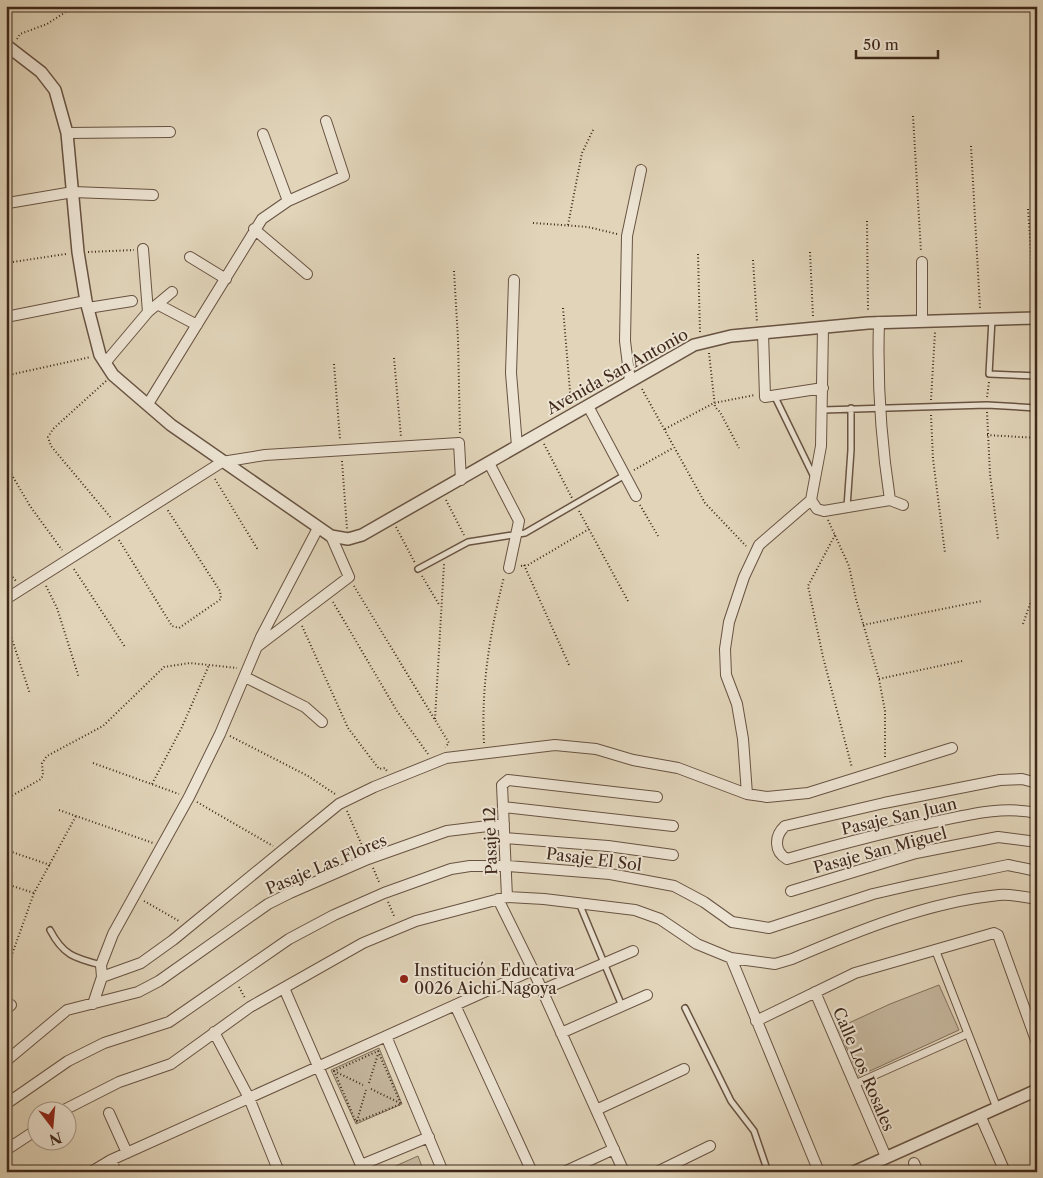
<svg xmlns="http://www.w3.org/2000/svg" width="1043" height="1178" font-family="'Libre Caslon Text',serif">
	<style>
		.green { fill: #c5b79e; stroke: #82705c }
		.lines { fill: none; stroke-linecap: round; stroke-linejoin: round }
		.service-casing { stroke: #685342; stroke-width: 8 }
		.pedestrian-casing { stroke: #685342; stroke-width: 9 }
		.minor-casing { stroke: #685342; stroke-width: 12 }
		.tertiary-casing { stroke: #685342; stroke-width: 14 }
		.path { stroke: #3f281a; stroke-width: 2; stroke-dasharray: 1 2.5; stroke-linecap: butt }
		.service { stroke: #ece3d2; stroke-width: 5 }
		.pedestrian { stroke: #ece3d2; stroke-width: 7 }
		.minor { stroke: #ece3d2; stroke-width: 10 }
		.tertiary { stroke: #ece3d2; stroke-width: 11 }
		.poi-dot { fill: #8f2418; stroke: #ece3d2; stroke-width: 2 }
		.labels { text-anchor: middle; stroke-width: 4; stroke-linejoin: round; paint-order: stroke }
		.street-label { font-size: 16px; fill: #3f281a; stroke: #ece3d2 }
		.poi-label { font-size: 16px; fill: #3f281a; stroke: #ece3d2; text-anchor: start }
	</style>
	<rect width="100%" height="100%" fill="#e1d4b9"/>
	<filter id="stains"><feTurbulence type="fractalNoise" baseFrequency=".004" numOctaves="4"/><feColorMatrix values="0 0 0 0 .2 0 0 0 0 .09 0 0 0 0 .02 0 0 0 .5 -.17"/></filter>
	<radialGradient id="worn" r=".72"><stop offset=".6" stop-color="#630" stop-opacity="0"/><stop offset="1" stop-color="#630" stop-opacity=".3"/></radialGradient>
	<path class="green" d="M 939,985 L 959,1030 L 859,1076 L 838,1028 L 890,1004 Z
		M 379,1048 L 402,1104 L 356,1124 L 331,1070 Z
		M 418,1156 L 424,1172 L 382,1172 Z"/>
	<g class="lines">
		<g class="service-casing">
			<path id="service" d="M 992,319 L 989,374 L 1037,376
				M 775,397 L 814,477
				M 823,410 L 987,405 L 1037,408
				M 847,507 L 851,450 L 851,408
				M 418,569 L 468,542 L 525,533 L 625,475
				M 579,903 L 622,1006
				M 50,930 C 63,955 74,958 101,965
				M 685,1008 L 731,1101 L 754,1131 L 768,1172"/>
		</g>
		<g class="pedestrian-casing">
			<path id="pedestrian" d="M 935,949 L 997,1108
				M 855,1084 L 967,1034"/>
		</g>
		<g class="minor-casing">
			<path id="minor" d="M 67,133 L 170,132
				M 263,134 L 288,201
				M 8,203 L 73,192 L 153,195
				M 254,229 L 307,274
				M 143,249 L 148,312
				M 190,257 L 226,279
				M 514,280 L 511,373 L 517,446
				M 159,305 L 197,325
				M 88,308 L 132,301
				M 6,317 L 86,301
				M 922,320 L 922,262
				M 879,322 C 877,382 881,441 890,500
				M 763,333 L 765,397 L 823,388
				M 105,363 L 148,312 L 172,292
				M 630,381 L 625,341 L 627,236 L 641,170
				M 148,404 L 262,219 L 288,201 L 344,176 L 326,121
				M 588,406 L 636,496
				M 489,463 L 519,521 L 509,568
				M 811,500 L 817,509 L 824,511 L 890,500 L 903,505
				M 6,599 L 222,462 L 265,455 L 459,443 L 461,480
				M 258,646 L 349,577 L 331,536
				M 245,677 L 305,707 L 322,722
				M 1037,783 L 1022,779 L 1000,780 L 884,803 L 785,826 C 774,836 774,852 787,859 C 837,845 888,831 939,821 C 972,814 1003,806 1037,813
				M 747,794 L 743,739 L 737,704 L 726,675 L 725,649 L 729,622 L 744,577 L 759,545 L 811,500 L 821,446 L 823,327
				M 504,807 L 673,826
				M 505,838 L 608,846 L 673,855
				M 791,891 L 916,853 L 998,837 L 1037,842
				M 507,897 L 502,785 L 508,780 L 657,797
				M 498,899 L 533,970 L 624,1172
				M 731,958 L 819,1172
				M 102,977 L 141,963 L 173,940 L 339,804 L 374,787 L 446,758 L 555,745 L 596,749 L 633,760 L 678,768 L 747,794 L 767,797 L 808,793 L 952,748
				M 284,988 L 364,1172
				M 542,990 L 633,951
				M 815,992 L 886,1157
				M 93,1004 L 102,977 L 101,965 L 113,934 L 189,797 L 220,734 L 261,637 L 318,528
				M 455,1005 L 532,1172
				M 6,1009 L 11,1005
				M 756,1021 L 855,973 L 994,933 L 998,935 L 1037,1043
				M 214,1032 L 249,1098 L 279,1172
				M 561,1033 L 647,995
				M 386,1036 L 443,1172
				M 6,1061 L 67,1010 L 138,992 L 159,981 L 268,904 L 290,893 L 368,859 L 447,831 L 504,824
				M 6,1104 L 68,1061 L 104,1043 L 169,1022 L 289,939 L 334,915 L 384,893 L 451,869 L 470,866 L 507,866 L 610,874 L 674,886 L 704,902 L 732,922 L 769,928 L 873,894 L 912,885 L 1008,865 L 1037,871
				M 64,1110 L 119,1082 L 171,1064 L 250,1007 L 363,943 L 416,921 L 507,897 L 544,899 L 635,910 L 660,919 L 697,944 L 731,958 L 775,964 L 792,959 C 857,931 928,902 999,895 C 1011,894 1025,897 1037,899
				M 596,1110 L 684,1069
				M 109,1113 L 127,1153
				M 980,1115 L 1005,1172
				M 6,1150 L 38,1129
				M 111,1160 L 116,1172
				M 914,1163 L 918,1172
				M 361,1165 L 429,1137
				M 91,1172 L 111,1160 L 533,970
				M 564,1172 L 614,1149
				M 657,1172 L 710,1146"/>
		</g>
		<g class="tertiary-casing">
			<path id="tertiary" d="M 6,45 L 41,72 L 55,90 L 67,133 L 78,252 L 86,301 L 100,355 L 113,375 L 171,425 L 331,536 L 348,539 L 362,535 L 694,345 L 731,336 L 868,323 L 1037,318
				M 854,1172 L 1037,1090"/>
		</g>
		<path class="path" d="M 17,39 L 20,34 L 47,24 L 75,6
			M 913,116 L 921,252
			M 971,146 L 980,308
			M 1028,209 L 1035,308
			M 867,221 L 868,311
			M 533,223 L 588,227 L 617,234
			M 568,225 L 582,153 L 594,128
			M 88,252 L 134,250
			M 810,252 L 813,317
			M 698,254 L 700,332
			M 753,260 L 757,322
			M 6,263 L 66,254
			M 454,271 L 458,339 L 460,434
			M 563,308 L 571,403
			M 709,353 L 715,407 L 720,412 L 739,448
			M 394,358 L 401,437
			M 334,364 L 340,439
			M 9,375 L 91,357
			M 106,381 L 53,429 L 48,437 L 51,446 L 112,519
			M 642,389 L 705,503 L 746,546
			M 987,397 L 989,382
			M 931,400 L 935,332
			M 987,412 L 990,474 L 998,539
			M 931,415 L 933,459 L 945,553
			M 665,429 L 714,403 L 755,395
			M 987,435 L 1037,438
			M 544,444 L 572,498
			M 342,461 L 347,529
			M 6,465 L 30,506 L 62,550
			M 634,470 L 673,448
			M 215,479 L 258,550
			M 446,500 L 464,535
			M 640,505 L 658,536
			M 579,511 L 628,601
			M 828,520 L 849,566 L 856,599 L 879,679 L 885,711 L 885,758
			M 396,527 L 415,563
			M 835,535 L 808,586 L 823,657 L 852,768
			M 119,540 L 172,626 L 179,628 L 221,599 L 220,591 L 167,509
			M 524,565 L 570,667
			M 521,566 L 528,565 L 589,529
			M 6,569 L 16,581
			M 74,569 L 125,647
			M 422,576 L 440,606
			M 46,586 L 57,608 L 79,678
			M 354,586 L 449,743 L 445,747
			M 333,602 L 397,711 L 428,754
			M 6,621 L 30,694
			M 1023,624 L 1037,584
			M 863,625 L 982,601
			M 302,626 L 348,728 L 379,769 L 385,768 L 387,771
			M 879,679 L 962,661
			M 435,719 L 444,564
			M 230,736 L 308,776 L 335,794
			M 484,743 C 481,687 490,631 504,577
			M 93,763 L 179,794
			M 152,784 L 182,727 L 209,665
			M 6,799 L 41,779 L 43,775 L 42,763 L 47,756 L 103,726 L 164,667 L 190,663 L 237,668
			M 197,802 L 273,846
			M 59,810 L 153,843
			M 347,811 L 364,850
			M 6,850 L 50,865
			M 373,868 L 380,884
			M 6,884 L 34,893
			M 144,901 L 179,921
			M 388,902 L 395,918
			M 10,960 L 34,893 L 76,816
			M 239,987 L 245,998
			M 378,1051 L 401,1104 L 356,1122 L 334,1071 Z
			M 334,1071 L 363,1085
			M 369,1083 L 378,1054
			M 371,1089 L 400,1103
			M 357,1121 L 366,1090"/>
		<use href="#service" class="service"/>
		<use href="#pedestrian" class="pedestrian"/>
		<use href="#minor" class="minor"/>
		<use href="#tertiary" class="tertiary"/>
	</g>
	<circle class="poi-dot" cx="404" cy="979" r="5"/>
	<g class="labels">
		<g class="street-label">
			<text transform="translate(617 371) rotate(-29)" y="6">Avenida San Antonio</text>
			<text transform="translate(899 816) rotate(-13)" y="6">Pasaje San Juan</text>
			<text transform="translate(490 841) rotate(-92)" y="6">Pasaje 12</text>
			<text transform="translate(880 850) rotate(-15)" y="6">Pasaje San Miguel</text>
			<text transform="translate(594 859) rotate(7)" y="6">Pasaje El Sol</text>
			<text transform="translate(326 864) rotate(-23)" y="6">Pasaje Las Flores</text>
			<text transform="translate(864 1069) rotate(67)" y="6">Calle Los Rosales</text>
		</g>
		<g class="poi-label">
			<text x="414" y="976">Institución Educativa<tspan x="414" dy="18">0026 Aichi Nagoya</tspan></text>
		</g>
	</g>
	<rect width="1043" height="1178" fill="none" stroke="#e1d4b9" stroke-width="25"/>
	<rect x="8" y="8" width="1028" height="1163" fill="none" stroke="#3f281a" stroke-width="2.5"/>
	<rect x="12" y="12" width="1018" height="1153" fill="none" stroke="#3f281a"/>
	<g transform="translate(52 1126) rotate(164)"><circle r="24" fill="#ece3d2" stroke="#a79888"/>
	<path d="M0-4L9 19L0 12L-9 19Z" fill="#8f2418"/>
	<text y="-8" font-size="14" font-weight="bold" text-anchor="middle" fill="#3f281a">N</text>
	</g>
	<path d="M856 50v8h82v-8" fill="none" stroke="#3f281a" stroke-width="2.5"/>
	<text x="863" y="50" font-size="15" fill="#3f281a" stroke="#ece3d2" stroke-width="4" paint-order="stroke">50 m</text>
	<rect width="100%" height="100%" filter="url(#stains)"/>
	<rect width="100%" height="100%" fill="url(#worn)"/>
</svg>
